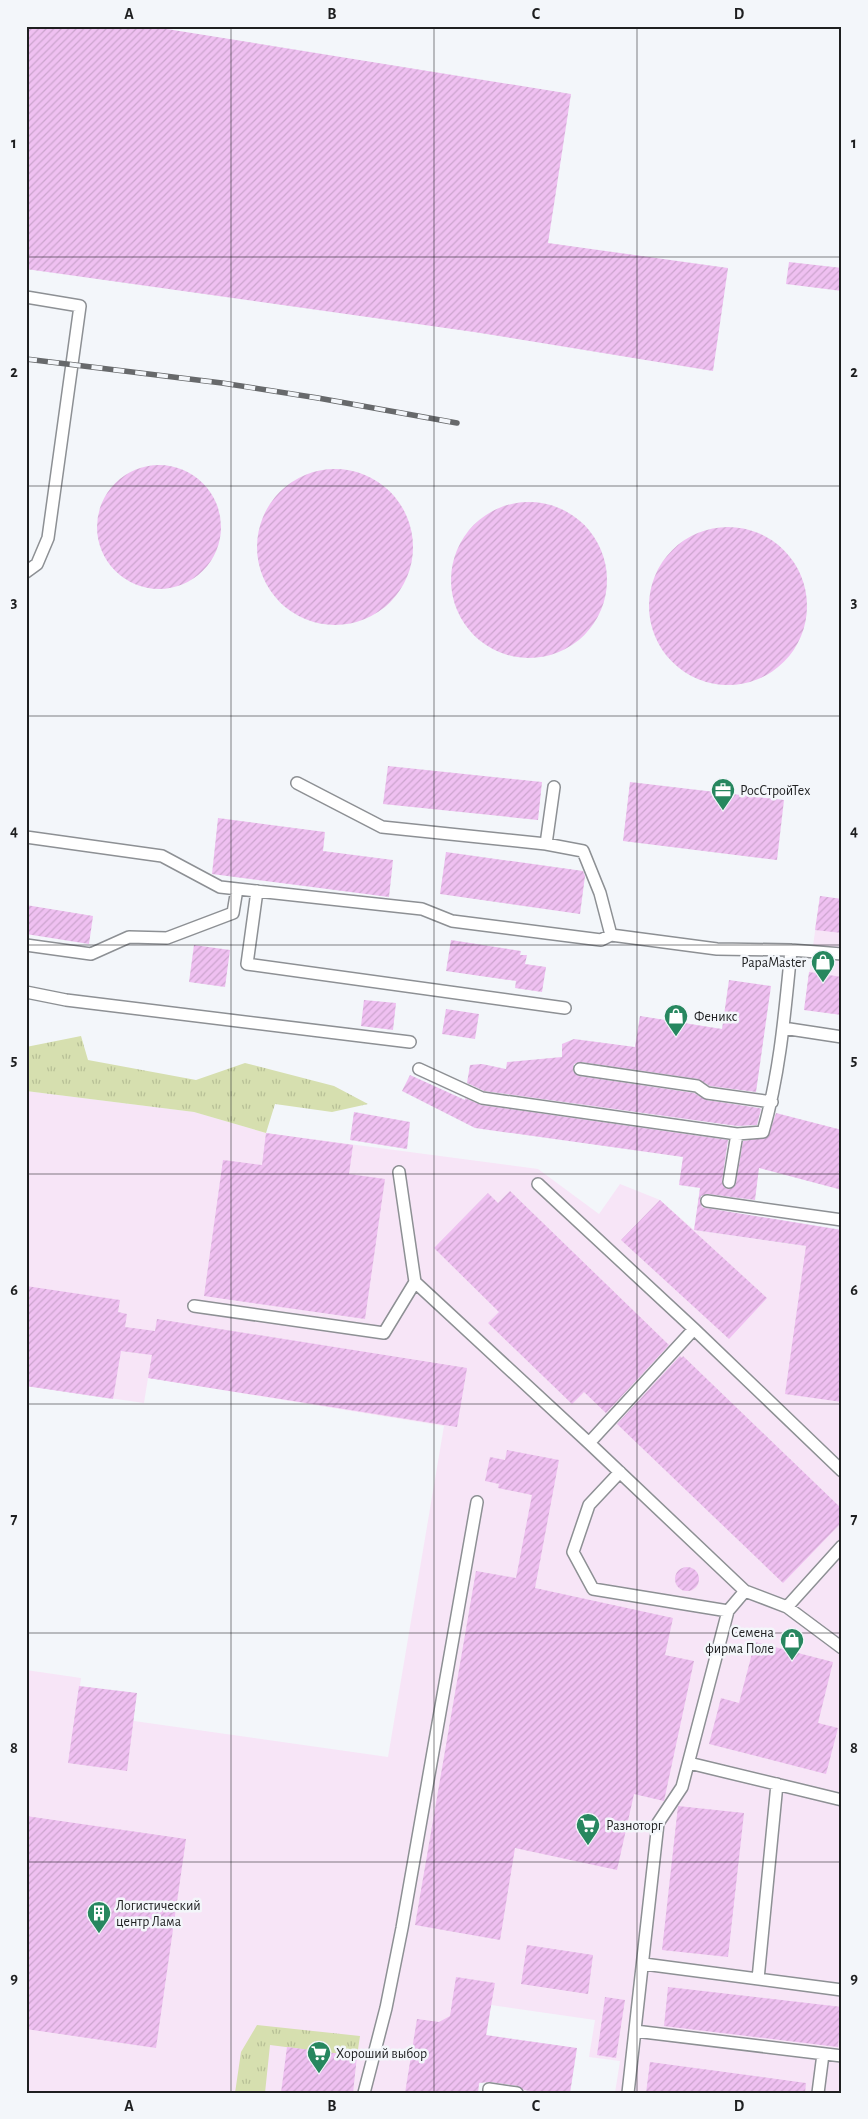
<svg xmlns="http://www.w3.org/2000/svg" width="868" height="2119" font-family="'Alegreya Sans',sans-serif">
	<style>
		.commercial { fill: #f7e5f7 }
		.grass { fill: url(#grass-tufts) }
		.building { fill: url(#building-hatch) }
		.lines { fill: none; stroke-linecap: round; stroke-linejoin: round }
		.service-casing { stroke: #8d9094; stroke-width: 14 }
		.service { stroke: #fff; stroke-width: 11 }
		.rail-casing { stroke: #67696b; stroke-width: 5.5 }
		.rail { stroke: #f3f6fa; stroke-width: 4; stroke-dasharray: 11; stroke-linecap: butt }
		.grid { fill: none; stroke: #1e1f20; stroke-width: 1; stroke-opacity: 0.55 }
		.labels { text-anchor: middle; stroke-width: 5; stroke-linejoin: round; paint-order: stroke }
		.poi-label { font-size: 14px; fill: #1e1f20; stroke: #f3f6fa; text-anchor: start }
		.neatline { fill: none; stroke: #1e1f20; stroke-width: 2 }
		.grid-label { font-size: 16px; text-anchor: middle; font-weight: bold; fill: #1e1f20 }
	</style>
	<defs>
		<pattern id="grass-tufts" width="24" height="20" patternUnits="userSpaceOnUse" patternTransform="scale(1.25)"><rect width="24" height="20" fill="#d6dfaf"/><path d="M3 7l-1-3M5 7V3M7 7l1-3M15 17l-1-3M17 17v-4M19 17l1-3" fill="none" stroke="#b7bf96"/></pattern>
		<pattern id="building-hatch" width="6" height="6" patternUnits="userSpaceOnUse" patternTransform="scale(1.25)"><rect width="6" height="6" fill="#efc0f1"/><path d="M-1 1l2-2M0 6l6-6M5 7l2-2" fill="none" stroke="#cca5ce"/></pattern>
	</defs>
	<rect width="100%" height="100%" fill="#f3f6fa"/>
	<path class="commercial" d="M 820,896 L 842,899 L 842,1015 L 804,1010 Z
		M 26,1091 L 194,1112 L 266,1133 L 538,1169 L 599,1214 L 620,1184 L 660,1200 L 694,1230 L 842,1251 L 842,2093 L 615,2093 L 620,2061 L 589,2057 L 595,2020 L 491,2005 L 478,2093 L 26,2093 L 26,1670 L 81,1678 L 80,1686 L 134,1721 L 388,1757 L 444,1426 L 148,1378 L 144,1403 L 26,1386 Z"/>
	<path class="grass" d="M 81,1036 L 88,1060 L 196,1080 L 245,1063 L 334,1086 L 368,1104 L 332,1112 L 275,1104 L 266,1133 L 194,1112 L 26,1091 L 26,1047 Z
		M 257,2025 L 360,2036 L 357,2056 L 270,2045 L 265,2093 L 235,2093 L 241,2052 Z"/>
	<path class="building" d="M 26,26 L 148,26 L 571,94 L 548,243 L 728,268 L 713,371 L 474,332 L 26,269 Z
		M 789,262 L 842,268 L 842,291 L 786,284 Z
		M97 527a62 62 0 1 1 124 0a62 62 0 1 1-124 0Z
		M257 547a78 78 0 1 1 156 0a78 78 0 1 1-156 0Z
		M451 580a78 78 0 1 1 156 0a78 78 0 1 1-156 0Z
		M649 606a79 79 0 1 1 158 0a79 79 0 1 1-158 0Z
		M 388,766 L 542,782 L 538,820 L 383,804 Z
		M 630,782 L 784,800 L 777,860 L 623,841 Z
		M 218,818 L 325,832 L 323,851 L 393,860 L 389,897 L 212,874 Z
		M 446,852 L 583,871 L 585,876 L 580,914 L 440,894 Z
		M 820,896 L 842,899 L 842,933 L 815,930 Z
		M 26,905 L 93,916 L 89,944 L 26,934 Z
		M 451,940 L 521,951 L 520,955 L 527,955 L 525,964 L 546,967 L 542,992 L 515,988 L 516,981 L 446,971 Z
		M 194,945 L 230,950 L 225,987 L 189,982 Z
		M 809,972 L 842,977 L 842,1015 L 804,1010 Z
		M 729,980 L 771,986 L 756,1092 L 710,1086 L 698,1079 L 581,1062 L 574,1064 L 573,1071 L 579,1076 L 694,1093 L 706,1100 L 759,1108 L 761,1109 L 757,1125 L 737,1126 L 484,1091 L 467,1083 L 470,1065 L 482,1064 L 506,1069 L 507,1062 L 562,1057 L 562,1044 L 574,1039 L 635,1047 L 640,1016 L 722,1029 Z
		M 364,1000 L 396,1003 L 393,1030 L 361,1026 Z
		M 446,1009 L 479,1014 L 475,1039 L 442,1034 Z
		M 410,1075 L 465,1100 L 465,1098 L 481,1105 L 728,1140 L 722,1181 L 724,1187 L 728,1189 L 734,1187 L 736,1183 L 743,1141 L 768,1137 L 776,1113 L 842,1130 L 842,1190 L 759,1168 L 755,1200 L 708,1194 L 701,1196 L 700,1200 L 702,1207 L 706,1208 L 842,1230 L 842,1402 L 785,1394 L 806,1246 L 694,1230 L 700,1188 L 679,1185 L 683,1157 L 475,1128 L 402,1091 Z
		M 354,1112 L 410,1122 L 407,1149 L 350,1140 Z
		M 266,1133 L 353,1145 L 349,1174 L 385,1179 L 365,1319 L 204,1296 L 223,1160 L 262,1165 Z
		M 510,1191 L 669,1345 L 606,1413 L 584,1392 L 572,1404 L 488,1323 L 499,1312 L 434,1248 L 488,1193 L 498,1203 Z
		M 660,1200 L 767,1298 L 729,1339 L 621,1240 Z
		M 26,1286 L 120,1300 L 118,1312 L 127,1314 L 125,1327 L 155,1331 L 157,1319 L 467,1368 L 457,1427 L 148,1378 L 152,1355 L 121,1351 L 113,1399 L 26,1386 Z
		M 680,1356 L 682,1358 L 683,1356 L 842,1509 L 842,1522 L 783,1583 L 617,1424 Z
		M 507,1450 L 559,1460 L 535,1588 L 673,1618 L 665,1655 L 694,1661 L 664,1801 L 634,1794 L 617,1870 L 515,1848 L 500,1940 L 415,1925 L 476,1571 L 516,1578 L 532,1495 L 498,1488 L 499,1484 L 485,1481 L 490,1457 L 505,1460 Z
		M675 1579a12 12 0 1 1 24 0a12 12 0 1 1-24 0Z
		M 755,1642 L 833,1662 L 818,1723 L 838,1728 L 826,1774 L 709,1744 L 721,1698 L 739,1703 Z
		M 79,1686 L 137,1693 L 127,1771 L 68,1763 Z
		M 678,1806 L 744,1813 L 728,1957 L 662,1950 Z
		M 26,1816 L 186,1839 L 156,2048 L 26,2029 Z
		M 527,1945 L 593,1955 L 588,1994 L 521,1984 Z
		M 456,1977 L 495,1983 L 486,2035 L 577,2048 L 570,2093 L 543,2093 L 524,2090 L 518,2086 L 490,2082 L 479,2083 L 478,2093 L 405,2093 L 417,2019 L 439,2022 L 450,2016 Z
		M 668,1987 L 842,2007 L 838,2047 L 664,2026 Z
		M 605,1997 L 625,2000 L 616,2058 L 597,2055 Z
		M 287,2047 L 357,2056 L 353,2093 L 281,2093 Z
		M 650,2062 L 806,2083 L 805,2093 L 646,2093 Z"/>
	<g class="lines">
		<g class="service-casing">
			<path id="service" d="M 26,297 L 80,306 L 48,538 L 37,564 L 26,572
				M 297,783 L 382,827 L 546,844 L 583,851 L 600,893 L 611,935
				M 26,837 L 162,856 L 220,887 L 422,909 L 452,921 L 601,940 L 611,935 L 717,949 L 791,950 L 842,954
				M 546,844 L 554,787
				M 257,891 L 247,964 L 565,1008
				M 26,945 L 91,954 L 129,937 L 167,938 L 233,913 L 237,889
				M 26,992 L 66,1000 L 410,1042
				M 783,1028 L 842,1037
				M 419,1069 L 482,1098 L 737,1134 L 763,1132 C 780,1073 785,1011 791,950
				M 580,1069 L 697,1086 L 707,1093 L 772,1102
				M 399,1172 L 415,1282 L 589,1443 L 745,1591 L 787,1607 L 842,1648
				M 729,1182 L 737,1134
				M 538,1184 L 694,1329 L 842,1471
				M 707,1201 L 842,1220
				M 194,1306 L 384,1333 L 415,1282
				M 589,1443 L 694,1329
				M 620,1472 L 589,1505 L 573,1552 L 593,1589 L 728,1611
				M 787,1607 L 842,1546
				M 689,1763 L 842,1800
				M 644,1964 L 842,1990
				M 758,1979 L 777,1784
				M 635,2031 L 842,2056
				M 364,2093 L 386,2008 L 402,1928 L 477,1502
				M 489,2093 L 489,2089 L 517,2093
				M 628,2093 L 658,1823 L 682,1787 L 728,1611 L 745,1591
				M 818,2093 L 823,2054"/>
		</g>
		<use href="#service" class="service"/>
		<g class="rail-casing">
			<path id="rail" d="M 26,359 L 222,383 L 318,398 L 457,423"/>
		</g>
		<use href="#rail" class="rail"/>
	</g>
	<path class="grid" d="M 231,26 L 231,2093M 434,26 L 434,2093M 637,26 L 637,2093M 26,257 L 842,257M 26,486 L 842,486M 26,716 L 842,716M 26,945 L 842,945M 26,1174 L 842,1174M 26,1404 L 842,1404M 26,1633 L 842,1633M 26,1862 L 842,1862"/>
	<defs>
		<g id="office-pin" transform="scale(1.25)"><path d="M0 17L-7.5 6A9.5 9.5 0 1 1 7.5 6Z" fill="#27875f" stroke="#f3f6fa"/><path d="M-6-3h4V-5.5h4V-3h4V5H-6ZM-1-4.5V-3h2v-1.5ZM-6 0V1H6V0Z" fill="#fff"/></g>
		<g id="shop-pin" transform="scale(1.25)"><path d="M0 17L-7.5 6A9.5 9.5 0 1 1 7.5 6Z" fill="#27875f" stroke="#f3f6fa"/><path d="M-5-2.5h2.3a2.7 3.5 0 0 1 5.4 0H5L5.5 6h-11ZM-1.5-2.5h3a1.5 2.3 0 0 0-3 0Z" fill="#fff"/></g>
		<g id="supermarket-pin" transform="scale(1.25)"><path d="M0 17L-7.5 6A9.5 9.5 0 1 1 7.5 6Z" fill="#27875f" stroke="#f3f6fa"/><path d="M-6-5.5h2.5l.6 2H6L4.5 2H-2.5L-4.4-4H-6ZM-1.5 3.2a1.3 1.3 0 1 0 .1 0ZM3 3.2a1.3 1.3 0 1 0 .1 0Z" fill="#fff"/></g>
		<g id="building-pin" transform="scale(1.25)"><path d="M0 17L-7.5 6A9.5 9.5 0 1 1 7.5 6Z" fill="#27875f" stroke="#f3f6fa"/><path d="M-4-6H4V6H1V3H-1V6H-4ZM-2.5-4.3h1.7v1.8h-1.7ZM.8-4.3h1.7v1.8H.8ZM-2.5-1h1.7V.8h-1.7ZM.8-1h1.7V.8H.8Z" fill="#fff"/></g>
	</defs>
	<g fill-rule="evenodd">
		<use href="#office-pin" x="723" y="790"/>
		<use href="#shop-pin" x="823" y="962"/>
		<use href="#shop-pin" x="676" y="1016"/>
		<use href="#shop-pin" x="792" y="1640"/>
		<use href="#supermarket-pin" x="588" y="1825"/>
		<use href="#building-pin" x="99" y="1913"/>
		<use href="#supermarket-pin" x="319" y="2053"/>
	</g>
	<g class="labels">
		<g class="poi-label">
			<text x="740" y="795">РосСтройТех</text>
			<text x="806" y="967" text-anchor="end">PapaMaster</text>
			<text x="694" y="1021">Феникс</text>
			<text x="774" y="1637" text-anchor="end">Семена<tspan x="774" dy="16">фирма Поле</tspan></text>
			<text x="606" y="1830">Разноторг</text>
			<text x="116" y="1910">Логистический<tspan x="116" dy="16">центр Лама</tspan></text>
			<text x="336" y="2058">Хороший выбор</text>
		</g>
	</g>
	<rect width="868" height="2119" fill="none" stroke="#f3f6fa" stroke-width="55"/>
	<rect x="28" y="28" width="812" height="2064" class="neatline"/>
	<g class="grid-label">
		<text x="129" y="19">A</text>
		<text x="332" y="19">B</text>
		<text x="536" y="19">C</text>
		<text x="739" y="19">D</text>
		<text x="14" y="148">1</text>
		<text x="854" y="148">1</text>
		<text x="14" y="377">2</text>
		<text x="854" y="377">2</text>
		<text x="14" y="607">3</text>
		<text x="854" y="607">3</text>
		<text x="14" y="836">4</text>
		<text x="854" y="836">4</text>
		<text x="14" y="1065">5</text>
		<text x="854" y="1065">5</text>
		<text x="14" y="1295">6</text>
		<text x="854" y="1295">6</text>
		<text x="14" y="1524">7</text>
		<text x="854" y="1524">7</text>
		<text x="14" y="1753">8</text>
		<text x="854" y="1753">8</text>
		<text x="14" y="1983">9</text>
		<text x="854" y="1983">9</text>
		<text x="129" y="2111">A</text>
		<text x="332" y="2111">B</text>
		<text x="536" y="2111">C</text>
		<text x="739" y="2111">D</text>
	</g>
</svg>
